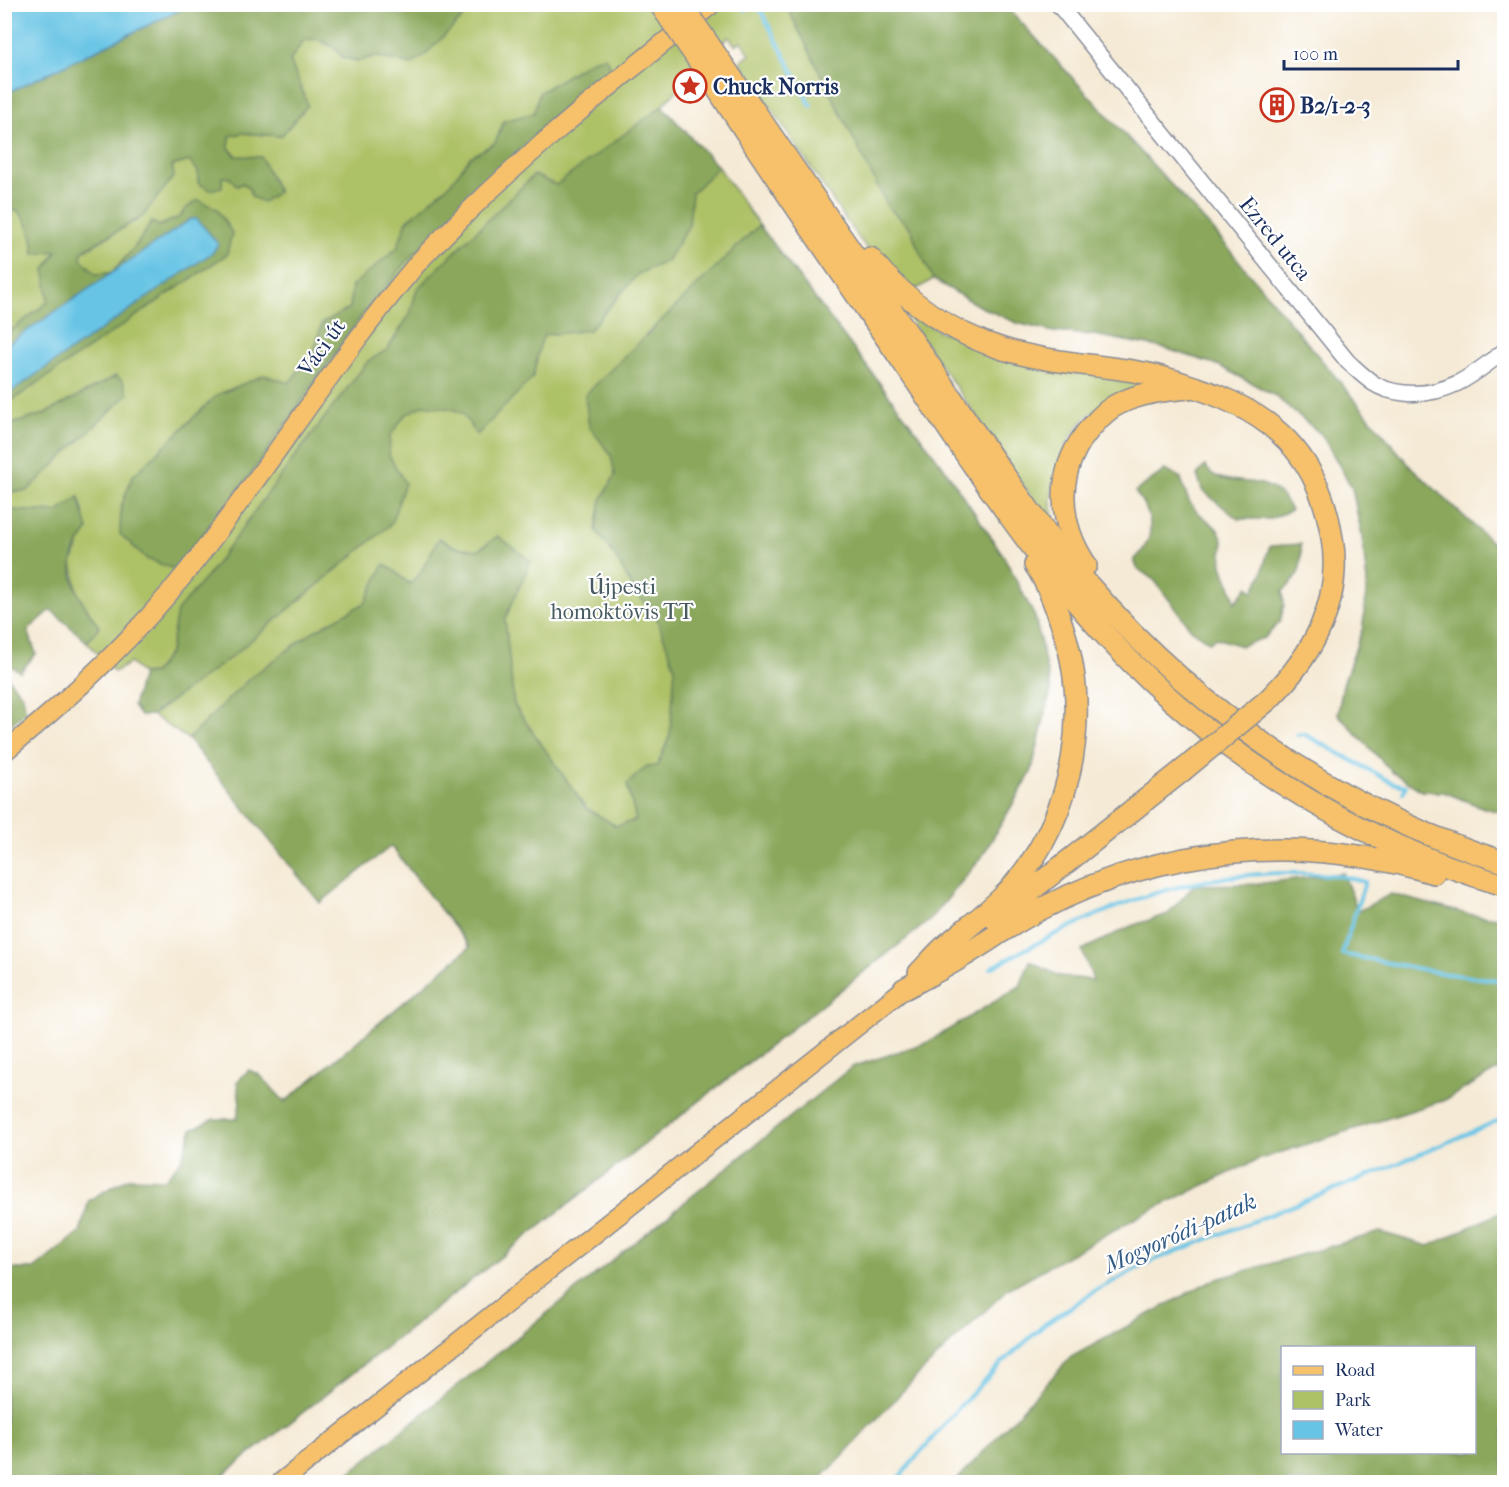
<svg xmlns="http://www.w3.org/2000/svg" width="1509" height="1487" font-family="'IM FELL French Canon',serif">
	<style>
		.green { fill: #adc166; stroke: #647862; stroke-width: 1.5 }
		.forest { fill: #8aa75b; stroke: #526b5c; stroke-width: 1.5; fill-rule: evenodd }
		.water { fill: #67c4e5; stroke: #417aa2; stroke-width: 1.5 }
		.lines { fill: none; stroke-linecap: round; stroke-linejoin: round }
		.stream { stroke: #67c4e5; stroke-width: 4 }
		.minor-casing { stroke: #888c9a; stroke-width: 18 }
		.major-casing { stroke: #888c9a; stroke-width: 21 }
		.highway-casing { stroke: #888c9a; stroke-width: 24 }
		.minor { stroke: #fff; stroke-width: 15 }
		.major { stroke: #f6c16b; stroke-width: 18 }
		.highway { stroke: #f6c16b; stroke-width: 21 }
		.highway-bridge-casing { stroke: #888c9a; stroke-width: 24; stroke-linecap: butt }
		.highway-bridge { stroke: #f6c16b; stroke-width: 21 }
		.labels { text-anchor: middle; stroke-width: 4.5; stroke-linejoin: round; paint-order: stroke }
		.poi-label { font-size: 22px; font-weight: bold; fill: #1b2f5e; stroke: #fff; text-anchor: start }
		.street-label { font-size: 22px; fill: #1b2f5e; stroke: #fff }
		.park-label { font-size: 22px; fill: #475b60; stroke: #fff }
		.water-label { font-size: 24px; font-style: italic; fill: #325c86; stroke: #fff }
	</style>
	<rect width="100%" height="100%" fill="#fff"/>
	<filter id="ink" filterUnits="userSpaceOnUse"><feTurbulence type="fractalNoise" baseFrequency=".0167" numOctaves="2"/><feDisplacementMap in="SourceGraphic" scale="12" xChannelSelector="R" yChannelSelector="G"/><feConvolveMatrix kernelMatrix="1 2 1 2 8 2 1 2 1" color-interpolation-filters="sRGB"/></filter>
	<filter id="wash" filterUnits="userSpaceOnUse"><feTurbulence type="fractalNoise" baseFrequency=".008" numOctaves="4" result="noise"/><feDisplacementMap in="SourceGraphic" scale="24" xChannelSelector="R" yChannelSelector="G"/><feGaussianBlur stdDeviation="1.35" result="paint"/><feColorMatrix in="noise" values="0 0 0 0 0 0 0 0 0 0 0 0 0 0 0 0 0 1.4 0 .05"/><feComposite in="paint" operator="in"/></filter>
	<g filter="url(#wash)">
		<rect width="100%" height="100%" fill="#f5ead5"/>
		<path class="green" d="M 481,5 L 1005,5 L 1213,230 L 1409,465 L 1504,554 L 1484,808 L 1444,792 L 1423,791 L 1392,772 L 1338,714 L 1343,685 L 1363,627 L 1367,581 L 1362,536 L 1352,488 L 1322,435 L 1274,395 L 1218,365 L 1164,348 L 1095,335 L 1054,332 L 1017,323 L 979,306 L 933,279 L 909,294 L 882,268 L 851,228 L 740,61 L 750,55 L 742,41 L 735,45 L 729,37 L 662,106 L 718,167 L 759,225 L 942,465 L 1003,555 L 1035,617 L 1051,690 L 1031,773 L 981,858 L 930,920 L 214,1482 L 5,1482 L 5,1336 L 470,947 L 391,846 L 251,677 L 188,739 L 152,715 L 230,658 L 178,612 L 170,652 L 154,673 L 142,674 L 130,663 L 114,672 L 87,642 L 99,627 L 78,595 L 72,563 L 80,542 L 88,530 L 79,498 L 58,512 L 5,510 L 5,405 L 227,254 L 185,209 L 180,217 L 159,226 L 152,223 L 134,248 L 112,273 L 96,274 L 81,259 L 82,252 L 142,217 L 172,166 L 189,161 L 198,171 L 230,178 L 243,183 L 249,189 L 278,192 C 266,168 246,168 229,148 L 230,136 L 242,133 L 281,136 L 307,105 L 290,60 L 304,40 L 316,39 L 332,46 L 344,58 L 359,61 L 376,56 L 395,61 L 452,28 L 465,15 Z
			M 17,210 C 30,223 33,236 34,254 L 57,250 L 45,270 L 48,302 L 5,335 L 5,211 Z
			M 907,309 L 938,331 L 1112,378 L 1151,385 C 1134,393 1103,405 1089,415 C 1067,432 1052,476 1051,502 C 1051,509 1054,518 1055,525 L 1052,527 L 918,332 L 904,310 Z"/>
		<path class="forest" d="M 190,5 L 481,5 L 465,15 L 426,54 L 411,65 L 376,56 L 359,61 L 344,58 L 332,46 L 316,39 L 304,40 L 290,60 L 308,105 L 281,136 L 242,133 L 230,136 L 229,148 L 236,156 L 261,157 L 278,192 L 263,202 L 252,197 L 249,189 L 243,183 L 237,186 L 230,178 L 222,177 L 222,187 L 210,190 L 198,183 L 198,171 L 189,161 L 172,166 L 174,176 L 142,217 L 82,251 L 81,259 L 96,274 L 112,273 L 134,248 L 152,222 L 159,226 L 180,217 L 185,209 L 198,200 L 217,209 L 232,233 L 227,254 L 5,405 L 5,335 L 48,302 L 45,270 L 57,251 L 34,254 C 33,236 30,223 17,210 L 5,211 L 4,94 Z
			M 786,5 L 1005,5 L 1213,230 L 1409,465 L 1504,554 L 1504,813 L 1484,808 L 1444,792 L 1422,791 L 1392,772 L 1338,714 L 1343,685 L 1363,627 L 1367,581 L 1362,536 L 1352,488 L 1322,435 L 1274,395 L 1218,365 L 1164,348 L 1095,335 L 1054,332 L 1017,323 L 979,306 L 933,279 L 917,246 L 911,229 L 888,207 Z
			M 605,57 L 612,68 L 534,135 L 411,257 L 361,316 L 243,485 L 174,569 L 147,559 L 120,534 L 121,507 L 132,477 L 217,395 L 264,375 L 289,383 L 314,351 L 322,323 L 350,308 L 352,286 L 397,248 L 407,221 L 450,184 L 470,157 L 495,143 L 504,121 L 534,113 L 539,93 L 592,60 Z
			M 662,106 L 718,167 L 692,193 L 689,225 L 667,261 L 638,274 L 589,330 L 544,335 L 540,345 L 533,377 L 477,435 L 463,414 L 452,409 L 424,405 L 405,415 L 390,436 L 389,455 L 405,483 L 391,524 L 230,658 L 152,715 L 140,716 L 133,706 L 142,674 L 154,673 L 170,652 L 177,611 L 208,575 L 290,463 L 368,361 L 387,350 L 410,314 L 417,289 L 534,175 L 556,185 Z
			M 759,225 L 942,465 L 1003,555 L 1035,617 L 1051,690 L 1031,773 L 981,858 L 930,920 L 214,1482 L 5,1482 L 5,1269 L 34,1269 L 80,1232 L 89,1200 L 128,1178 L 165,1179 L 181,1160 L 192,1129 L 213,1119 L 237,1119 L 240,1103 L 237,1082 L 249,1070 L 260,1075 L 285,1102 L 470,947 L 391,846 L 320,903 L 188,739 L 251,677 L 314,631 L 365,603 L 384,564 L 393,570 L 410,584 L 420,573 L 439,538 L 455,547 L 478,550 L 498,536 L 531,561 L 505,619 L 514,705 L 586,808 L 616,826 L 636,820 L 627,784 L 647,766 L 657,766 L 670,735 L 675,668 L 654,611 L 636,594 L 615,556 L 596,530 L 601,500 L 615,475 L 611,455 L 589,426 L 585,395 Z
			M 116,376 L 123,381 L 128,394 L 27,491 L 5,492 L 5,426 L 44,414 Z
			M 1205,466 C 1208,470 1211,474 1216,476 C 1235,486 1261,476 1280,494 C 1284,498 1288,505 1291,510 L 1271,519 L 1238,519 L 1202,490 L 1197,475 Z
			M 1165,470 L 1181,478 C 1185,491 1188,505 1200,514 C 1206,520 1216,525 1220,533 C 1227,546 1220,552 1222,564 C 1225,578 1234,589 1235,603 L 1248,586 L 1253,592 L 1262,574 L 1267,554 L 1270,546 L 1301,544 C 1302,566 1301,577 1283,591 L 1284,605 L 1280,622 L 1264,638 L 1241,646 L 1216,638 L 1209,642 L 1191,629 L 1155,581 L 1137,568 L 1134,560 C 1157,538 1154,515 1135,492 Z
			M 79,497 L 88,530 C 82,539 72,552 72,564 C 70,587 87,609 99,627 L 87,642 L 51,610 L 28,630 L 36,654 L 20,672 L 5,662 L 5,510 L 58,512 Z
			M 4,673 L 23,696 L 26,712 L 5,729 Z
			M 1343,873 L 1358,911 L 1391,894 L 1467,914 L 1504,919 L 1504,1066 L 1445,1100 L 1257,1160 L 1143,1214 L 1008,1289 L 916,1377 L 818,1482 L 338,1482 L 852,1067 L 928,1042 L 1020,986 L 1030,961 L 1059,976 L 1093,980 L 1082,950 L 1131,926 L 1168,914 L 1194,885 L 1256,884 Z
			M 1504,1211 L 1504,1482 L 955,1482 L 1071,1357 L 1210,1281 L 1380,1232 L 1429,1246 ZM 1282,1348 L 1474,1348 L 1474,1452 L 1282,1452 Z"/>
		<path class="water" d="M 5,4 L 190,4 L 190,5 L 5,94 Z
			M 191,219 L 197,219 L 218,244 L 213,252 L 5,396 L 5,346 Z"/>
		<g class="lines">
			<path class="stream" d="M 755,4 L 761,11 L 811,106
				M 745,10 L 755,4
				M 1297,735 L 1304,734 L 1393,783 L 1406,786 L 1403,793
				M 991,968 C 1088,914 1178,872 1293,873 C 1318,874 1341,874 1365,882 L 1342,954 L 1441,973 L 1504,981
				M 895,1482 L 961,1405 L 1001,1364 L 1044,1325 L 1095,1291 L 1147,1263 L 1378,1172 L 1504,1118"/>
		</g>
	</g>
	<g filter="url(#ink)">
		<g class="lines">
			<g class="minor-casing">
				<path id="minor" d="M 1058,4 L 1348,362 C 1356,369 1364,377 1373,383 C 1382,389 1394,392 1404,393 C 1447,397 1472,376 1504,351"/>
			</g>
			<g class="major-casing">
				<path id="major" d="M 4,752 C 71,698 136,636 189,569 C 268,470 334,362 416,265 C 428,251 442,238 456,224 C 535,144 624,75 712,4
					M 281,1482 L 904,989"/>
			</g>
			<g class="highway-casing">
				<path id="highway" d="M 725,68 C 792,165 859,263 926,360 C 970,425 1013,491 1061,552 C 1176,697 1328,807 1504,862
					M 711,79 C 774,177 841,272 907,368 C 967,456 1026,546 1097,626 C 1205,747 1348,839 1504,885
					M 870,258 C 905,301 951,333 1003,349 C 1045,362 1090,364 1133,371 C 1154,374 1174,380 1194,387 C 1272,413 1319,454 1332,538 C 1343,603 1312,656 1268,700
					M 1086,565 C 1056,520 1055,466 1093,425 C 1100,417 1108,409 1118,404 C 1140,393 1164,390 1189,388
					M 995,919 L 1182,771
					M 919,973 C 927,965 935,955 944,947 C 967,927 992,910 1012,887 C 1077,811 1093,706 1058,614 C 1052,597 1045,579 1035,565
					M 904,989 C 923,979 942,969 960,958 C 987,942 1013,923 1041,909 C 1165,845 1301,833 1434,873"/>
			</g>
			<use href="#minor" class="minor"/>
			<use href="#major" class="major"/>
			<use href="#highway" class="highway"/>
			<g class="highway-bridge-casing">
				<path id="highway-bridge" d="M 660,4 L 711,79
					M 681,4 L 725,68
					M 1182,771 L 1268,700"/>
			</g>
			<use href="#highway-bridge" class="highway-bridge"/>
		</g>
	</g>
	<defs>
		<g id="sight-ring" transform="scale(1.725)"><circle r="9.5" fill="#fff" stroke="#c8321e" stroke-width="1.5"/><path d="M0-6L1.8-2.2L6-1.7L2.9 1.2L3.7 5.4L0 3.3L-3.7 5.4L-2.9 1.2L-6-1.7L-1.8-2.2Z" fill="#c8321e"/></g>
		<g id="building-ring" transform="scale(1.725)"><circle r="9.5" fill="#fff" stroke="#c8321e" stroke-width="1.5"/><path d="M-4-6H4V6H1V3H-1V6H-4ZM-2.5-4.3h1.7v1.8h-1.7ZM.8-4.3h1.7v1.8H.8ZM-2.5-1h1.7V.8h-1.7ZM.8-1h1.7V.8H.8Z" fill="#c8321e"/></g>
	</defs>
	<g fill-rule="evenodd">
		<use href="#sight-ring" x="690" y="86"/>
		<use href="#building-ring" x="1277" y="105"/>
	</g>
	<g class="labels">
		<g class="poi-label">
			<text x="713" y="94">Chuck Norris</text>
			<text x="1300" y="113">B2/1-2-3</text>
		</g>
		<g class="street-label">
			<text transform="translate(1276 238) rotate(51)" y="8">Ezred utca</text>
			<text transform="translate(321 347) rotate(-54)" y="8">Váci út</text>
		</g>
		<g class="park-label">
			<text x="622" y="594">Újpesti<tspan x="622" dy="25">homoktövis TT</tspan></text>
		</g>
		<g class="water-label">
			<text transform="translate(1180 1233) rotate(-24)" y="8">Mogyoródi-patak</text>
		</g>
	</g>
	<rect width="1509" height="1487" fill="none" stroke="#fff" stroke-width="24"/>
	<rect x="1281" y="1346" width="195" height="108" fill="#ffffff" stroke="#a4acbf" stroke-width="1.5"/>
	<rect x="1293" y="1366" width="30" height="9" fill="#f6c16b" stroke="#a4acbf" stroke-width="1.5"/>
	<text x="1335" y="1376" font-size="18" fill="#1b2f5e">Road</text>
	<rect x="1293" y="1391" width="30" height="18" fill="#adc166" stroke="#a4acbf" stroke-width="1.5"/>
	<text x="1335" y="1406" font-size="18" fill="#1b2f5e">Park</text>
	<rect x="1293" y="1421" width="30" height="18" fill="#67c4e5" stroke="#a4acbf" stroke-width="1.5"/>
	<text x="1335" y="1436" font-size="18" fill="#1b2f5e">Water</text>
	<path d="M1284 60v9h174v-9" fill="none" stroke="#1b2f5e" stroke-width="3"/>
	<text x="1293" y="60" font-size="18" fill="#1b2f5e" stroke="#ffffff" stroke-width="4.5" paint-order="stroke">100 m</text>
</svg>
